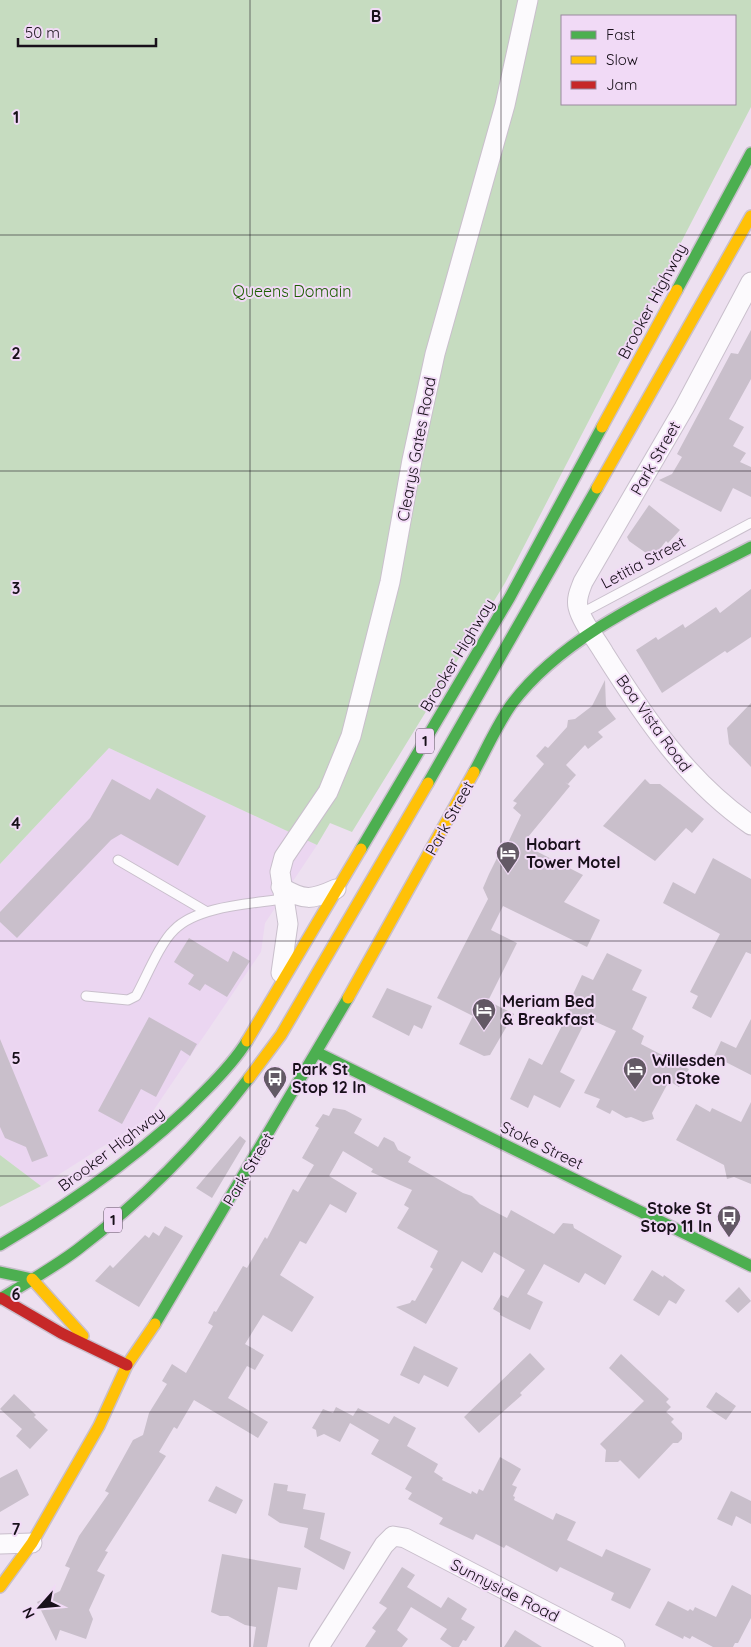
<svg xmlns="http://www.w3.org/2000/svg" width="751" height="1647" font-family="Quicksand,sans-serif">
	<style>
		.built { fill: #ebd6f1 }
		.green { fill: #c6dcc0; fill-rule: evenodd }
		.building { fill: #c9bfcb }
		.lines { fill: none; stroke-linecap: round; stroke-linejoin: round }
		.lane-casing { stroke: #c9bfcc; stroke-width: 11 }
		.street-casing { stroke: #c9bfcc; stroke-width: 21 }
		.fast-casing { stroke: #c9bfcc; stroke-width: 14 }
		.slow-casing { stroke: #c9bfcc; stroke-width: 14 }
		.jam-casing { stroke: #c9bfcc; stroke-width: 14 }
		.lane { stroke: #fcfafd; stroke-width: 9 }
		.street { stroke: #fcfafd; stroke-width: 19 }
		.fast { stroke: #4caf50; stroke-width: 11 }
		.slow { stroke: #ffc107; stroke-width: 11 }
		.jam { stroke: #c62828; stroke-width: 11 }
		.grid { fill: none; stroke: #18101a; stroke-width: 1; stroke-opacity: 0.55 }
		.labels { text-anchor: middle; stroke-width: 4; stroke-linejoin: round; paint-order: stroke }
		.shield { fill: #f1daf6; stroke: #594d5c; stroke-width: 1 }
		.shield-label { font-size: 15px; font-weight: bold; fill: #18101a }
		.park-label { font-size: 16px; fill: #1d5f02; stroke: #f1daf6 }
		.street-label { font-size: 16px; fill: #18101a; stroke: #f1daf6 }
		.poi-label { font-size: 16px; font-weight: bold; fill: #18101a; stroke: #f1daf6; text-anchor: start }
		.grid-label { font-size: 16px; text-anchor: middle; font-weight: bold; fill: #18101a; stroke: #f1daf6; stroke-width: 4; stroke-linejoin: round; paint-order: stroke }
	</style>
	<rect width="100%" height="100%" fill="#ede0f0"/>
	<path class="built" d="M 109,748 L 317,845 L 265,923 L 261,952 L 149,1117 L 41,1186 L 0,1155 L 0,864 Z"/>
	<path class="green" d="M 0,0 L 751,0 L 751,107 L 505,583 L 352,832 L 330,823 L 317,845 L 109,748 L 0,864 ZM 562,16 L 735,16 L 735,104 L 562,104 Z
		M 0,1155 L 41,1186 L 0,1207 Z"/>
	<path class="building" d="M 751,330 L 751,379 L 729,419 L 744,427 L 733,446 L 746,453 L 740,462 L 751,467 L 751,497 L 733,488 L 721,512 L 659,480 L 672,474 L 682,457 L 677,454 L 731,353 L 738,354 Z
		M 649,505 L 680,530 L 668,543 L 666,541 L 653,558 L 629,541 L 627,537 Z
		M 751,589 L 751,637 L 727,653 L 725,651 L 662,693 L 636,650 L 656,637 L 658,640 L 683,624 L 685,628 L 716,607 L 720,613 Z
		M 605,680 L 606,706 L 616,719 L 598,732 L 603,737 L 588,749 L 585,745 L 566,765 L 576,775 L 568,784 L 565,782 L 570,786 L 528,837 L 532,849 L 583,875 L 564,902 L 600,920 L 587,947 L 503,906 L 491,930 L 517,943 L 488,1001 L 514,1014 L 490,1055 L 484,1056 L 459,1044 L 473,1016 L 437,998 L 488,899 L 483,888 L 489,874 L 503,846 L 507,845 L 521,815 L 513,808 L 517,803 L 513,801 L 544,764 L 536,756 L 545,746 L 548,748 L 567,727 L 568,720 L 575,719 L 592,706 Z
		M 751,703 L 751,767 L 729,744 L 727,728 Z
		M 112,779 L 150,800 L 157,788 L 206,816 L 178,866 L 121,834 L 111,840 L 17,938 L 0,922 L 0,912 L 90,818 Z
		M 645,779 L 650,784 L 660,784 L 704,819 L 692,833 L 686,828 L 655,861 L 603,826 Z
		M 713,858 L 751,879 L 751,954 L 746,952 L 711,1018 L 692,1008 L 698,996 L 690,992 L 720,934 L 663,903 L 673,882 L 695,894 Z
		M 189,938 L 228,962 L 233,951 L 250,961 L 227,997 L 205,984 L 200,991 L 188,984 L 194,975 L 174,962 Z
		M 607,953 L 642,970 L 632,990 L 647,997 L 632,1029 L 644,1036 L 641,1044 L 689,1069 L 679,1087 L 669,1081 L 652,1113 L 654,1119 L 643,1122 L 631,1117 L 626,1118 L 612,1110 L 610,1114 L 596,1107 L 600,1099 L 584,1093 L 616,1031 L 587,1018 L 560,1072 L 575,1080 L 560,1108 L 534,1095 L 528,1108 L 510,1099 L 529,1058 L 542,1065 L 570,1010 L 566,1009 L 582,975 L 593,980 Z
		M 387,988 L 432,1006 L 422,1029 L 414,1025 L 409,1036 L 372,1017 Z
		M 149,1017 L 197,1044 L 190,1056 L 181,1050 L 156,1097 L 141,1089 L 122,1124 L 98,1111 Z
		M 751,1019 L 751,1075 L 714,1056 L 721,1041 L 736,1048 Z
		M 0,1039 L 48,1156 L 32,1162 L 26,1147 L 5,1138 L 0,1127 Z
		M 751,1102 L 751,1184 L 734,1177 L 727,1179 L 724,1165 L 676,1140 L 696,1104 L 710,1112 L 712,1108 L 741,1122 Z
		M 333,1108 L 345,1110 L 362,1119 L 354,1133 L 378,1147 L 384,1137 L 394,1142 L 398,1150 L 411,1157 L 408,1162 L 463,1193 L 472,1196 L 480,1204 L 507,1218 L 511,1210 L 554,1234 L 563,1223 L 573,1224 L 574,1228 L 622,1256 L 605,1285 L 585,1273 L 579,1283 L 544,1264 L 527,1294 L 543,1302 L 530,1330 L 500,1315 L 500,1313 L 493,1309 L 501,1295 L 508,1298 L 525,1270 L 494,1252 L 482,1273 L 462,1261 L 426,1324 L 396,1307 L 410,1303 L 412,1300 L 415,1301 L 433,1269 L 430,1267 L 438,1251 L 397,1228 L 409,1208 L 404,1205 L 412,1190 L 371,1172 L 373,1169 L 343,1151 L 329,1176 L 357,1193 L 346,1213 L 330,1204 L 306,1244 L 300,1241 L 280,1275 L 314,1297 L 292,1332 L 263,1315 L 245,1344 L 264,1355 L 255,1370 L 247,1366 L 228,1398 L 268,1422 L 258,1438 L 194,1400 L 177,1429 L 174,1427 L 159,1452 L 166,1456 L 105,1551 L 108,1552 L 97,1571 L 105,1575 L 89,1610 L 93,1619 L 86,1639 L 60,1630 L 56,1641 L 37,1602 L 60,1591 L 70,1568 L 65,1566 L 79,1536 L 109,1493 L 105,1491 L 133,1440 L 143,1435 L 149,1413 L 167,1384 L 162,1381 L 172,1364 L 186,1373 L 213,1326 L 208,1323 L 214,1311 L 216,1312 L 243,1266 L 247,1268 L 265,1237 L 267,1239 L 293,1189 L 298,1192 L 314,1165 L 302,1158 L 319,1128 L 315,1126 L 323,1114 L 329,1116 Z
		M 240,1136 L 246,1141 L 212,1198 L 196,1188 Z
		M 165,1226 L 183,1236 L 139,1307 L 95,1281 L 110,1265 L 113,1268 L 145,1235 L 149,1238 L 153,1232 L 159,1236 Z
		M 652,1270 L 663,1277 L 664,1275 L 685,1290 L 676,1304 L 669,1300 L 659,1316 L 633,1300 Z
		M 739,1287 L 751,1301 L 738,1313 L 725,1301 Z
		M 414,1346 L 458,1368 L 448,1387 L 424,1375 L 419,1384 L 400,1375 Z
		M 530,1353 L 545,1369 L 520,1393 L 522,1395 L 479,1433 L 464,1417 Z
		M 621,1354 L 669,1399 L 666,1402 L 671,1407 L 666,1412 L 674,1419 L 671,1422 L 682,1433 L 682,1439 L 678,1443 L 673,1443 L 639,1479 L 620,1460 L 618,1462 L 605,1462 L 606,1450 L 600,1444 L 644,1401 L 609,1368 Z
		M 716,1392 L 736,1406 L 726,1420 L 706,1407 Z
		M 14,1394 L 36,1415 L 34,1417 L 48,1430 L 30,1449 L 16,1436 L 22,1429 L 0,1409 Z
		M 336,1407 L 353,1416 L 358,1408 L 389,1424 L 394,1416 L 416,1428 L 407,1446 L 438,1464 L 434,1472 L 443,1478 L 442,1480 L 471,1494 L 472,1491 L 477,1494 L 479,1489 L 483,1491 L 500,1457 L 521,1469 L 512,1485 L 517,1487 L 513,1496 L 515,1497 L 514,1500 L 553,1520 L 556,1513 L 576,1522 L 567,1540 L 602,1557 L 606,1549 L 651,1569 L 630,1609 L 611,1600 L 614,1593 L 560,1567 L 557,1572 L 506,1545 L 504,1548 L 476,1534 L 473,1540 L 439,1524 L 443,1518 L 408,1499 L 412,1493 L 405,1489 L 412,1477 L 371,1454 L 379,1440 L 350,1423 L 340,1442 L 324,1434 L 317,1437 L 316,1430 L 312,1428 L 323,1409 L 333,1413 Z
		M 17,1469 L 29,1495 L 0,1512 L 0,1478 Z
		M 274,1483 L 288,1485 L 287,1491 L 306,1494 L 303,1509 L 325,1513 L 320,1539 L 351,1552 L 344,1570 L 304,1547 L 308,1528 L 280,1523 L 268,1515 Z
		M 216,1486 L 243,1500 L 236,1514 L 208,1501 Z
		M 731,1491 L 751,1501 L 751,1524 L 736,1516 L 732,1526 L 717,1519 Z
		M 222,1554 L 301,1568 L 297,1590 L 278,1587 L 267,1647 L 253,1647 L 256,1627 L 245,1625 L 228,1616 L 220,1616 L 211,1612 Z
		M 402,1567 L 415,1575 L 407,1587 L 441,1608 L 448,1597 L 467,1609 L 461,1619 L 475,1627 L 466,1641 L 463,1640 L 459,1647 L 452,1647 L 440,1639 L 447,1629 L 411,1607 L 397,1630 L 408,1639 L 402,1647 L 365,1647 L 376,1631 L 372,1628 L 387,1608 L 379,1603 Z
		M 732,1585 L 751,1595 L 751,1618 L 738,1643 L 735,1643 L 733,1647 L 713,1647 L 692,1636 L 690,1639 L 684,1636 L 683,1639 L 655,1625 L 668,1601 L 688,1611 L 690,1609 L 693,1611 L 695,1607 L 716,1617 Z
		M 515,1630 L 542,1647 L 504,1647 Z"/>
	<g class="lines">
		<g class="lane-casing">
			<path id="lane" d="M 580,614 L 751,523
				M 118,860 L 207,912
				M 86,996 L 128,1000 L 136,996 C 146,978 160,943 174,930 C 197,906 251,904 283,899"/>
		</g>
		<g class="street-casing">
			<path id="street" d="M 751,282 L 684,408 L 583,582 C 580,590 576,598 578,607 C 582,623 596,639 604,653 C 645,718 687,781 751,825
				M 281,887 C 304,901 312,900 336,889
				M 281,973 L 288,924 L 280,872 L 284,857 L 328,792 L 351,736 L 390,582 L 412,460 L 435,354 L 505,105 L 528,0
				M 0,1544 L 32,1543
				M 319,1647 L 384,1545 L 393,1536 L 405,1538 L 615,1647"/>
		</g>
		<g class="fast-casing">
			<path id="fast" d="M 677,290 L 751,153
				M 474,772 C 486,750 497,725 511,705 C 567,630 669,590 751,547
				M 428,783 L 597,488
				M 361,849 L 510,597 L 602,427
				M 318,1053 L 751,1266
				M 0,1245 C 73,1202 146,1152 205,1091 C 220,1076 236,1059 247,1041
				M 0,1272 L 32,1279
				M 0,1299 C 26,1283 53,1268 77,1250 C 142,1201 200,1142 249,1078
				M 155,1324 L 348,998"/>
		</g>
		<g class="slow-casing">
			<path id="slow" d="M 602,427 L 677,290
				M 597,488 L 751,216
				M 348,998 L 474,772
				M 247,1041 L 361,849
				M 249,1078 L 281,1035 L 428,783
				M 32,1279 L 83,1336
				M 0,1587 L 32,1543 L 99,1426 L 127,1365 L 155,1324"/>
		</g>
		<g class="jam-casing">
			<path id="jam" d="M 1,1298 L 61,1333 L 127,1365"/>
		</g>
		<use href="#lane" class="lane"/>
		<use href="#street" class="street"/>
		<use href="#fast" class="fast"/>
		<use href="#slow" class="slow"/>
		<use href="#jam" class="jam"/>
	</g>
	<path class="grid" d="M 250,0 L 250,1647M 501,0 L 501,1647M 0,235 L 751,235M 0,471 L 751,471M 0,706 L 751,706M 0,941 L 751,941M 0,1176 L 751,1176M 0,1412 L 751,1412"/>
	<defs>
		<g id="hotel-pin" transform="scale(1.25)"><path d="M0 17L-7.5 6A9.5 9.5 0 1 1 7.5 6Z" fill="#635965" stroke="#f1daf6"/><path d="M-6-4.5h1.5V1H6V5H4.5V3h-9V5H-6ZM-4 0a1.8 1.8 0 1 1 3.6 0ZM.5 0V-2.5h3Q6-2.5 6 0Z" fill="#fff"/></g>
		<g id="bus-pin" transform="scale(1.25)"><path d="M0 17L-7.5 6A9.5 9.5 0 1 1 7.5 6Z" fill="#635965" stroke="#f1daf6"/><path d="M-5-6H5V4H4V6H2V4H-2V6H-4V4H-5ZM-3.5-4V0h7V-4ZM-3.5 1.2v1.5H-2V1.2ZM2 1.2v1.5H3.5V1.2Z" fill="#fff"/></g>
	</defs>
	<g fill-rule="evenodd">
		<use href="#hotel-pin" x="508" y="853"/>
		<use href="#hotel-pin" x="484" y="1010"/>
		<use href="#hotel-pin" x="635" y="1069"/>
		<use href="#bus-pin" x="275" y="1078"/>
		<use href="#bus-pin" x="729" y="1217"/>
	</g>
	<g class="labels">
		<g class="shield">
			<rect x="416" y="728.5" width="18" height="25" rx="4"/>
			<rect x="104" y="1207.5" width="18" height="25" rx="4"/>
		</g>
		<g class="shield-label">
			<text x="425" y="746">1</text>
			<text x="113" y="1225">1</text>
		</g>
		<g class="park-label">
			<text x="292" y="297">Queens Domain</text>
		</g>
		<g class="street-label">
			<text transform="translate(652 301) rotate(-62)" y="6">Brooker Highway</text>
			<text transform="translate(416 449) rotate(-79)" y="6">Clearys Gates Road</text>
			<text transform="translate(655 458) rotate(-60)" y="6">Park Street</text>
			<text transform="translate(643 562) rotate(-28)" y="6">Letitia Street</text>
			<text transform="translate(457 655) rotate(-59)" y="6">Brooker Highway</text>
			<text transform="translate(654 723) rotate(54)" y="6">Boa Vista Road</text>
			<text transform="translate(449 818) rotate(-61)" y="6">Park Street</text>
			<text transform="translate(542 1145) rotate(26)" y="6">Stoke Street</text>
			<text transform="translate(111 1149) rotate(-37)" y="6">Brooker Highway</text>
			<text transform="translate(248 1169) rotate(-59)" y="6">Park Street</text>
			<text transform="translate(505 1590) rotate(27)" y="6">Sunnyside Road</text>
		</g>
		<g class="poi-label">
			<text x="526" y="850">Hobart<tspan x="526" dy="18">Tower Motel</tspan></text>
			<text x="502" y="1007">Meriam Bed<tspan x="502" dy="18">&amp; Breakfast</tspan></text>
			<text x="652" y="1066">Willesden<tspan x="652" dy="18">on Stoke</tspan></text>
			<text x="292" y="1075">Park St<tspan x="292" dy="18">Stop 12 In</tspan></text>
			<text x="712" y="1214" text-anchor="end">Stoke St<tspan x="712" dy="18">Stop 11 In</tspan></text>
		</g>
	</g>
	<g class="grid-label">
		<text x="376" y="22">B</text>
		<text x="16" y="123">1</text>
		<text x="16" y="359">2</text>
		<text x="16" y="594">3</text>
		<text x="16" y="829">4</text>
		<text x="16" y="1064">5</text>
		<text x="16" y="1300">6</text>
		<text x="16" y="1535">7</text>
	</g>
	<rect x="561" y="15" width="175" height="90" fill="#f1daf6" stroke="#9a899e"/>
	<rect x="571" y="31" width="25" height="8" fill="#4caf50" stroke="#9a899e"/>
	<text x="606" y="40" font-size="15" fill="#18101a">Fast</text>
	<rect x="571" y="56" width="25" height="8" fill="#ffc107" stroke="#9a899e"/>
	<text x="606" y="65" font-size="15" fill="#18101a">Slow</text>
	<rect x="571" y="81" width="25" height="8" fill="#c62828" stroke="#9a899e"/>
	<text x="606" y="90" font-size="15" fill="#18101a">Jam</text>
	<g transform="translate(40 1607) rotate(243)" stroke="#f1daf6" stroke-width="4" paint-order="stroke">
	<path d="M0-4L9 19L0 12L-9 19Z" fill="#18101a"/>
	<text y="-8" font-size="14" font-weight="bold" text-anchor="middle" fill="#18101a">N</text>
	</g>
	<path d="M18 38v8h138v-8" fill="none" stroke="#18101a" stroke-width="2.5"/>
	<text x="25" y="38" font-size="15" fill="#18101a" stroke="#f1daf6" stroke-width="4" paint-order="stroke">50 m</text>
</svg>
